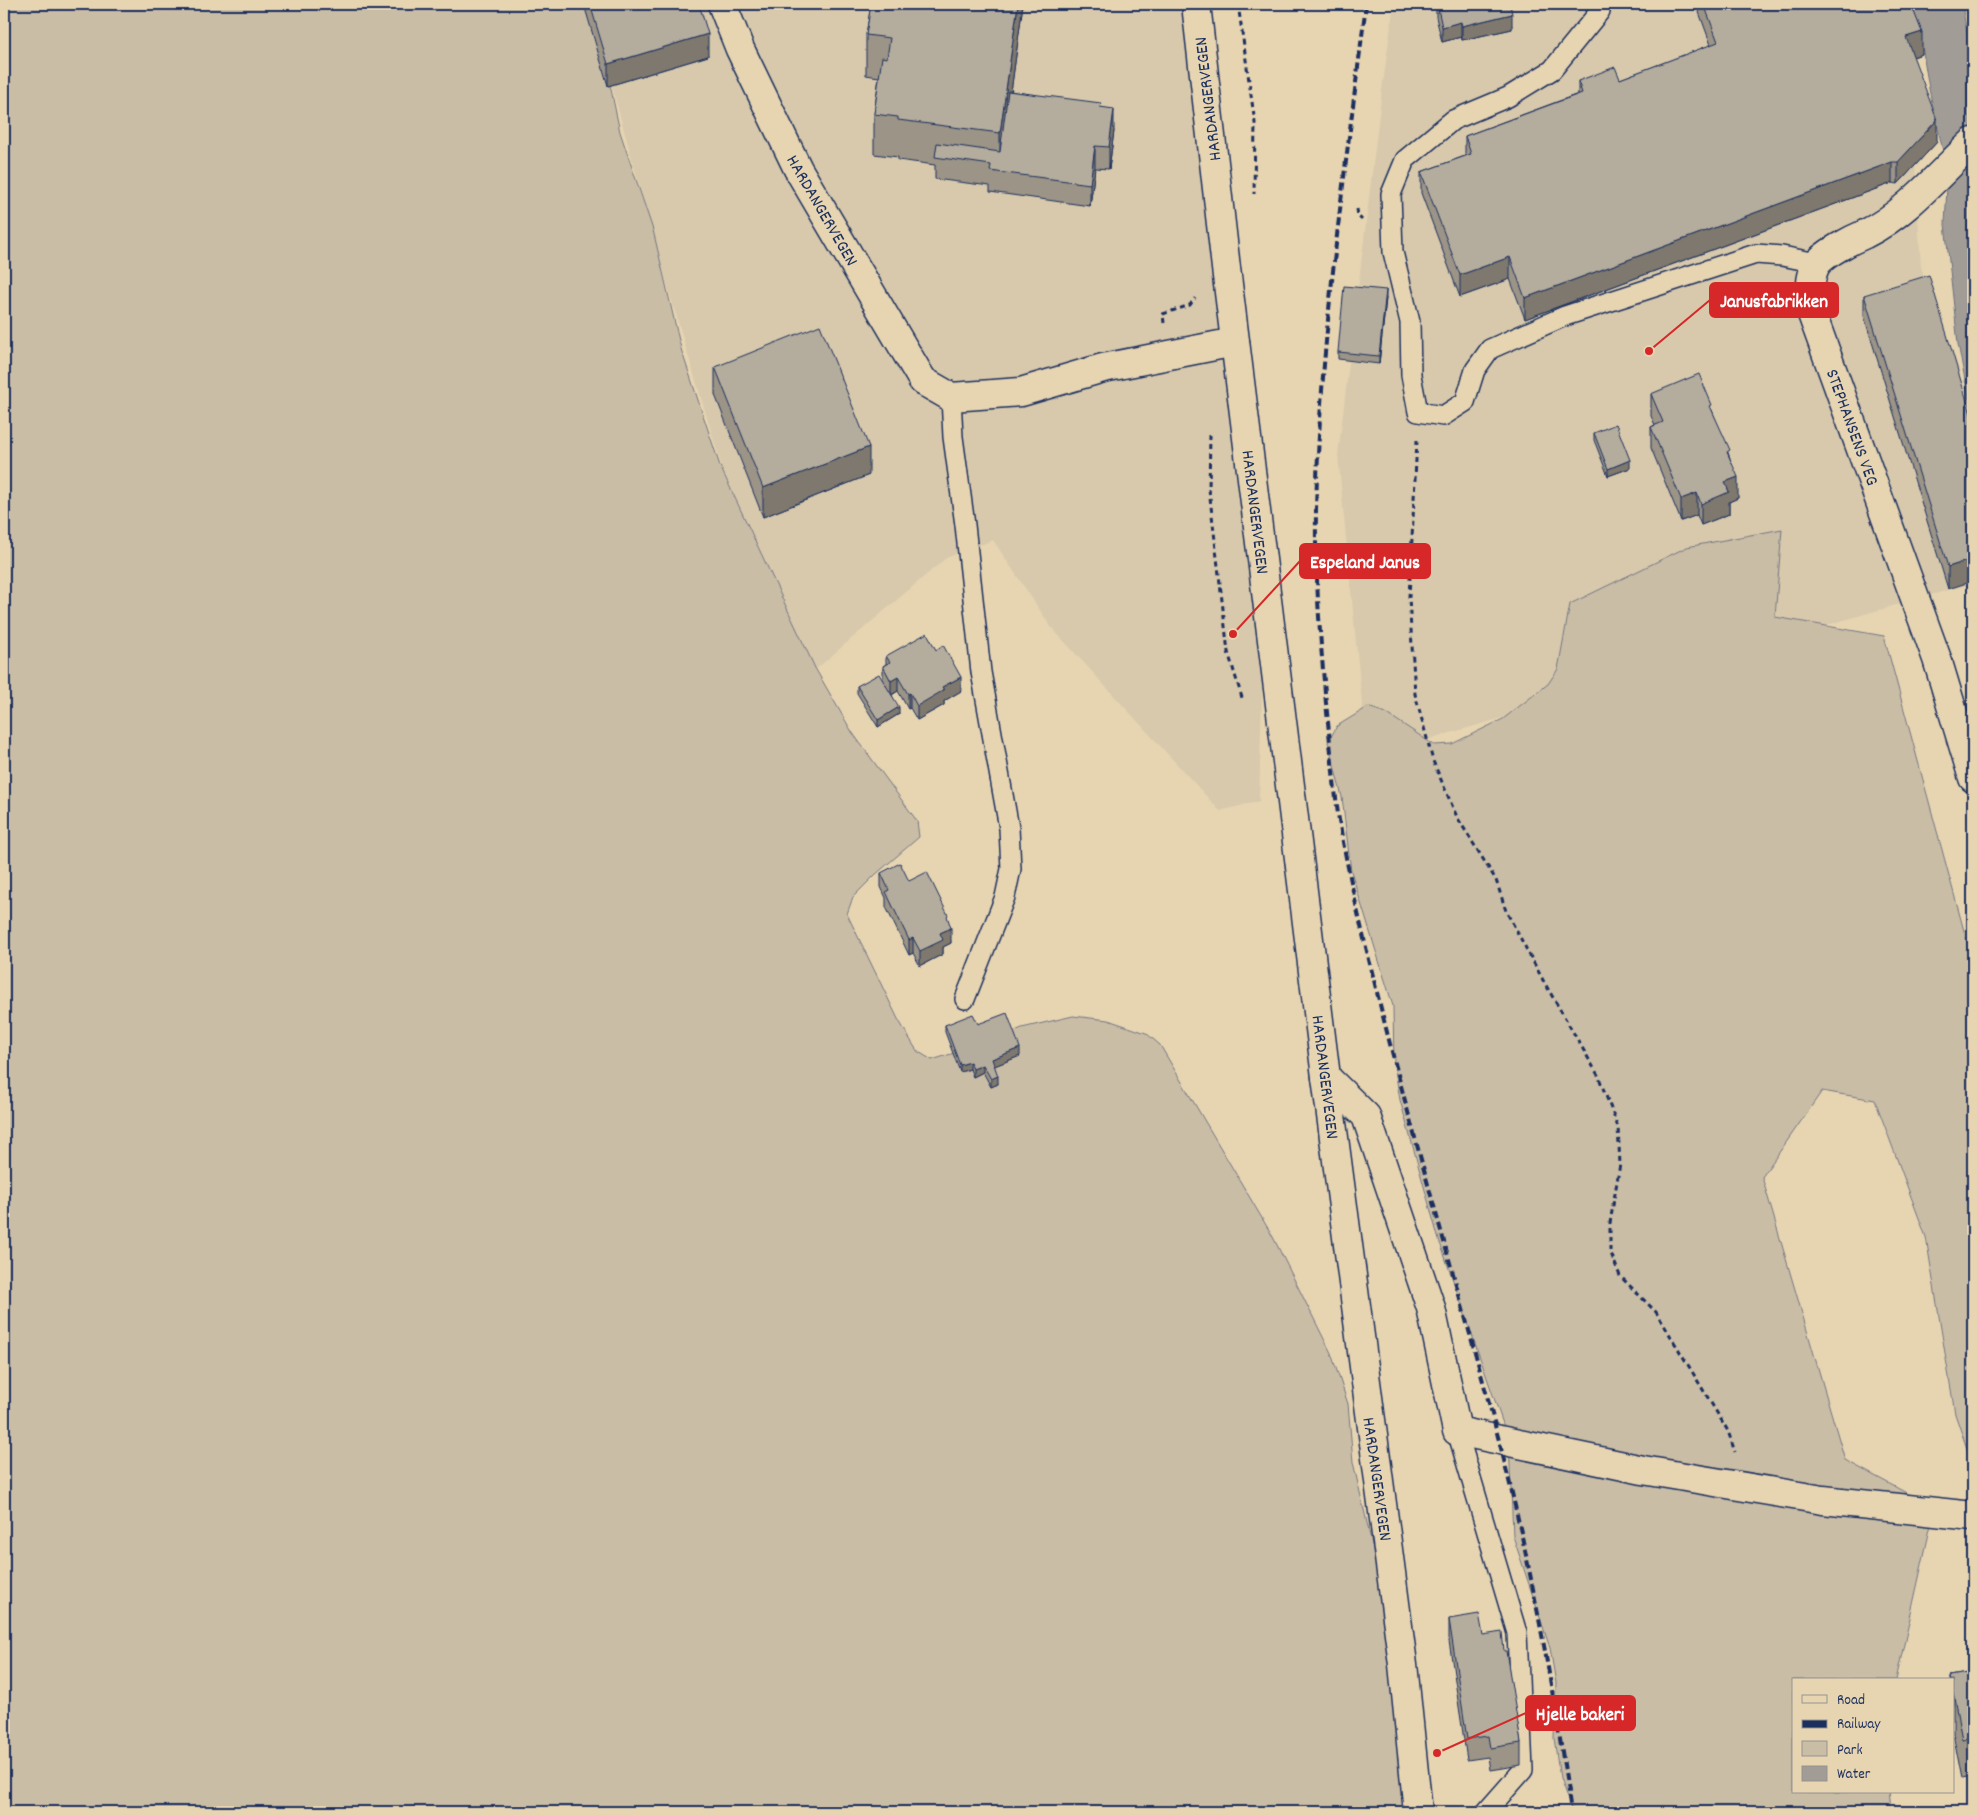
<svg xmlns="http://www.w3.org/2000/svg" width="1977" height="1816" font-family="Dekko,sans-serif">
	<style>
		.built { fill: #d8c9ac }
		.green { fill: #cabda6; stroke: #727682 }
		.water { fill: #a19c95; stroke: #6b707f }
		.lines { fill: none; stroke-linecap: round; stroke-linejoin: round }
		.lane-casing { stroke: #1b2f5e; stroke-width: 22 }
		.street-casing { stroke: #1b2f5e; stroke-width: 31 }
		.primary-casing { stroke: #1b2f5e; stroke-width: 31 }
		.path { stroke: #1b2f5e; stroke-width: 3; stroke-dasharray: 5 4; stroke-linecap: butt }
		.lane { stroke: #e7d5b2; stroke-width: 19 }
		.street { stroke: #e7d5b2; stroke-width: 28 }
		.primary { stroke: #e7d5b2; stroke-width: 28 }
		.rail { stroke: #1b2f5e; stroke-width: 4; stroke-dasharray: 8 4; stroke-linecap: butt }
		.wall { fill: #9b9487; stroke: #1b2f5e }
		.shaded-wall { fill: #7e786e; stroke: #1b2f5e }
		.building { fill: #b4ac9d; stroke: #1b2f5e }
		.labels { text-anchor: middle; stroke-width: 4.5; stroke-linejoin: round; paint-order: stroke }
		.street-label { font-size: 18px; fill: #1b2f5e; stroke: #e7d5b2 }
		.leader { fill: none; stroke: #d62828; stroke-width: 2 }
		.callout-dot { fill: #d62828; stroke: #e7d5b2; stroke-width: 2 }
		.callout { fill: #d62828; stroke: #d62828; stroke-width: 2 }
		.callout-label { font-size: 19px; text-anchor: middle; font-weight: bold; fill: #fff }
	</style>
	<rect width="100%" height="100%" fill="#e7d5b2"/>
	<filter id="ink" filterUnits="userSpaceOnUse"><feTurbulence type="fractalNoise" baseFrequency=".02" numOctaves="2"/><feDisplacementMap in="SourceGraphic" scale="10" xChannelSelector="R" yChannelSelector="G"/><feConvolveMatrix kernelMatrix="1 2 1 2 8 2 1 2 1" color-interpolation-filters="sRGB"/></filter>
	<g filter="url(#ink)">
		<path class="built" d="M 597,4 L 1196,4 L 1265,587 L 1259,801 L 1220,811 L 1051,627 L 993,540 L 946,558 L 815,670 L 723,471 L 667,285 L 593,19 Z
			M 1394,4 L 1906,4 L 1921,267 L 1973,435 L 1973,583 L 1367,757 L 1338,455 L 1382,90 Z"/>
		<path class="green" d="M 4,4 L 593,4 L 620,132 L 653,230 L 681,349 L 720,466 L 815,668 L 852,732 L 917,821 L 919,837 L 875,875 L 853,897 L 847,914 L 898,1019 L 917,1051 L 932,1060 L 989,1042 L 1022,1028 L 1073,1016 L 1108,1020 L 1146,1033 L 1160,1045 L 1273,1237 L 1331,1353 L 1348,1404 L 1353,1462 L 1387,1610 L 1414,1812 L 4,1812 Z
			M 1782,529 L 1775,617 L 1884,636 L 1973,964 L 1973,1466 L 1955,1414 L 1926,1237 L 1875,1100 L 1822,1091 L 1762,1177 L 1845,1460 L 1942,1512 L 1934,1511 L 1896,1680 L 1793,1680 L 1793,1792 L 1889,1792 L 1891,1812 L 1572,1812 L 1560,1778 L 1554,1738 L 1556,1683 L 1550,1648 L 1513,1536 L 1509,1441 L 1438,1237 L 1400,1100 L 1394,1064 L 1393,1006 L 1351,871 L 1342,797 L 1328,742 L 1337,726 L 1368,707 L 1386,713 L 1434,745 L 1452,744 L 1503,719 L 1548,684 L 1558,669 L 1570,604 L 1687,547 Z"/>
		<path class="water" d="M 1910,4 L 1962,4 L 1973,70 L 1973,420 L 1958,344 L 1945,224 L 1947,187 L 1945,160 L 1929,89 L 1923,52 Z"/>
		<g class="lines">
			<g class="lane-casing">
				<path id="lane" d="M 1601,4 L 1600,11 L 1552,70 L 1508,97 L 1453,120 L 1405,160 L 1391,194 L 1393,252 L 1410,322 L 1411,375 L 1418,412 L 1443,416 L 1465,402 L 1475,370 L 1490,349 L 1565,316 L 1756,254 L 1782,256 L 1817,263
					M 951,397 L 953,437 L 965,525 L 981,672 L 1009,828 L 1011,869 L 1005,897 L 965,999
					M 1457,1431 L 1517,1633 L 1523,1770 L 1486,1812"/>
			</g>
			<g class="street-casing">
				<path id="street" d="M 722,4 L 740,49 L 798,169 L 923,381 L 951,397 L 1021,392 L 1103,368 L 1235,342
					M 1973,142 C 1940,173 1906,214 1865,234 C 1853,239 1823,254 1816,265 C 1808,280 1811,297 1812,314 L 1937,659 L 1973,778
					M 1326,1077 L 1366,1116 L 1431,1308 L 1457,1431 L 1643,1470 L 1823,1500 L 1973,1516"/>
			</g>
			<g class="primary-casing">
				<path id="primary" d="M 1196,4 L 1226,268 L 1326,1077 L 1403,1664 L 1418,1812"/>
			</g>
			<path class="path" d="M 1238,4 L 1255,123 L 1254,194
				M 1357,209 L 1358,216 L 1362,220
				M 1164,323 L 1163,314 L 1190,305 L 1195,298
				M 1210,435 L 1209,489 L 1228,652 L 1243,701
				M 1417,440 L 1409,597 L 1415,694 L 1433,761 L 1457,817 L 1496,880 L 1506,911 L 1544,982 L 1598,1075 L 1618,1127 L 1620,1164 L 1610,1223 L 1610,1251 L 1620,1276 L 1656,1312 L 1728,1431 L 1735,1452"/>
			<use href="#lane" class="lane"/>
			<use href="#street" class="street"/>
			<use href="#primary" class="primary"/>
			<path class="rail" d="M 1366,4 C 1345,172 1320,340 1316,510 C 1315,574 1320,639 1326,703 C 1330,740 1333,777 1338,814 C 1347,868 1360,923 1373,976 C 1407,1117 1449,1256 1487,1396 C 1525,1532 1551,1672 1571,1812"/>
		</g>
		<path class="wall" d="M 585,4 L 699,4 L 708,56 L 608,86 L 585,8 Z
			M 871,4 L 1023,4 L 1011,91 L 1101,107 L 1114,131 L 1109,169 L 1095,168 L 1090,206 L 990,192 L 990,186 L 935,179 L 935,165 L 898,160 L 898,157 L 874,154 L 874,114 L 879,77 L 866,75 L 866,35 Z
			M 1436,4 L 1516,4 L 1510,6 L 1512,29 L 1462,40 L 1461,37 L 1442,42 L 1436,17 Z
			M 1696,4 L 1911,4 L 1922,54 L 1913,57 L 1937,142 L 1898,184 L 1892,183 L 1525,319 L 1510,279 L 1460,297 L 1421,193 L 1421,172 L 1465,156 L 1465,136 L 1578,94 L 1578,81 L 1620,79 L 1711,45 Z
			M 1864,295 L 1973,421 L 1948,589 L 1864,316 Z
			M 1386,298 L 1379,364 L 1338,359 L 1338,352 Z
			M 715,367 L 869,475 L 763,517 L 715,395 Z
			M 1651,394 L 1712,410 L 1730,458 L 1738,498 L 1729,502 L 1729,514 L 1701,525 L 1697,515 L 1681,521 L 1651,448 L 1651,427 L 1655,425 L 1651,416 Z
			M 1594,433 L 1630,468 L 1608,476 L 1594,440 Z
			M 936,650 L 961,691 L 944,701 L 944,705 L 917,720 L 910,708 L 908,709 L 898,691 L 892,695 L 899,714 L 878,727 L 857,693 L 857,686 L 883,680 L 883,666 L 886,664 L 886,656 Z
			M 881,873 L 909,881 L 948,919 L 951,943 L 943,947 L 943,954 L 920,966 L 913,953 L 909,955 L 886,907 L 886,898 L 881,887 Z
			M 978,1024 L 1020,1056 L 994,1066 L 998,1084 L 991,1087 L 983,1072 L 973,1077 L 970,1069 L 960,1072 L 945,1032 L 945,1025 Z
			M 1449,1619 L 1483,1635 L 1504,1651 L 1521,1743 L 1521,1765 L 1490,1770 L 1488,1757 L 1467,1760 L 1449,1641 Z
			M 1973,1672 L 1973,1784 L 1973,1777 L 1962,1779 L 1953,1733 L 1953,1680 L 1950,1680 L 1950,1676 Z"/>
		<path class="shaded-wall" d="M 1018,4 L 1023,4 L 1000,173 L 1000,133 Z
			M 1512,14 L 1512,29 L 1462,40 L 1462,26 Z
			M 1461,22 L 1461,37 L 1442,42 L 1442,27 Z
			M 1922,32 L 1922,54 L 1906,59 L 1906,37 Z
			M 708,34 L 708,56 L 608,86 L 608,64 Z
			M 1114,109 L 1114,131 L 1109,169 L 1109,147 Z
			M 1937,120 L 1937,142 L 1898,184 L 1898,162 Z
			M 1095,146 L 1095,168 L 1090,206 L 1090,184 Z
			M 1892,162 L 1892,183 L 1525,319 L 1525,298 Z
			M 1510,257 L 1510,279 L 1460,297 L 1460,275 Z
			M 1386,290 L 1386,298 L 1379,364 L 1379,356 Z
			M 869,447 L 869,475 L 763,517 L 763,488 Z
			M 1630,460 L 1630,468 L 1608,476 L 1608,469 Z
			M 1738,477 L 1738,498 L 1729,502 L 1729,514 L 1701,525 L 1701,504 L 1725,482 Z
			M 1697,493 L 1697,515 L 1681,521 L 1681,499 Z
			M 1973,559 L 1973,581 L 1948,589 L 1948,567 Z
			M 898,677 L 898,691 L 891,695 L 891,681 Z
			M 961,677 L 961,691 L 944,701 L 944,705 L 917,720 L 917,706 L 942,687 Z
			M 910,693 L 910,708 L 908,709 L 908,694 Z
			M 899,707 L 899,714 L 878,727 L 878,720 Z
			M 951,928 L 951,943 L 943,947 L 943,954 L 920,966 L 920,951 L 940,933 Z
			M 913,938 L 913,953 L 909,955 L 909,940 Z
			M 1020,1048 L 1020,1056 L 992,1067 L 992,1059 Z
			M 970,1062 L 970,1069 L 960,1072 L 960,1065 Z
			M 983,1065 L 983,1072 L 973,1077 L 973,1069 Z
			M 998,1076 L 998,1084 L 991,1087 L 991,1079 Z"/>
		<path class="building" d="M 590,4 L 699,4 L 708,34 L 608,64 Z
			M 871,4 L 1018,4 L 1000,133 L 898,120 L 898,117 L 874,114 L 882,57 L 887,58 L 890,38 L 866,35 Z
			M 1437,4 L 1510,4 L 1512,14 L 1462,26 L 1461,22 L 1442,27 Z
			M 1704,4 L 1911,4 L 1922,32 L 1906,37 L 1937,120 L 1898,162 L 1892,162 L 1525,298 L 1510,257 L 1460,275 L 1421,172 L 1471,154 L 1465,136 L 1582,93 L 1578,81 L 1615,67 L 1620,79 L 1718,42 Z
			M 1008,91 L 1101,103 L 1100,107 L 1114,109 L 1109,147 L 1095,146 L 1090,184 L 990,171 L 991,165 L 935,157 L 937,143 L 1000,152 Z
			M 1929,275 L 1973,421 L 1973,559 L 1948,567 L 1864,295 Z
			M 1344,286 L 1386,290 L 1379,356 L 1338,352 Z
			M 820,325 L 869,447 L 763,488 L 715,367 Z
			M 1699,374 L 1712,405 L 1710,406 L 1730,450 L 1727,452 L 1738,477 L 1725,482 L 1729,492 L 1701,504 L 1697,493 L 1681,499 L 1651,427 L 1663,422 L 1651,394 Z
			M 1616,424 L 1630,460 L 1608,469 L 1594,433 Z
			M 927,633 L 936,650 L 943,645 L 961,677 L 942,687 L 944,690 L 917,706 L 910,693 L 908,694 L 898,677 L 891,681 L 883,666 L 890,662 L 886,656 Z
			M 879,674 L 899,707 L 878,720 L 857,686 Z
			M 900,863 L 909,881 L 927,872 L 948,915 L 947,916 L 951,928 L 940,933 L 943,940 L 920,951 L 913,938 L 909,940 L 886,892 L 889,890 L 881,873 Z
			M 1007,1013 L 1020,1048 L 992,1059 L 998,1076 L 991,1079 L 983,1065 L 973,1069 L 970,1062 L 960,1065 L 945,1025 L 973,1014 L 978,1024 Z
			M 1479,1614 L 1483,1635 L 1502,1632 L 1504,1651 L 1506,1651 L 1521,1743 L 1490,1748 L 1488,1736 L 1467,1739 L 1449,1619 Z
			M 1973,1672 L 1973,1737 L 1962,1739 L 1953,1693 L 1953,1680 L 1951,1680 L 1950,1676 Z"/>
	</g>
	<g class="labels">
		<g class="street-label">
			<text transform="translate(1207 99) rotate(-97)" y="6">HARDANGERVEGEN</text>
			<text transform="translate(823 210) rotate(60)" y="6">HARDANGERVEGEN</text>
			<text transform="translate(1853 427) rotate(70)" y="6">STEPHANSENS VEG</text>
			<text transform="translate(1256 512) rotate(83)" y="6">HARDANGERVEGEN</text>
			<text transform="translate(1326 1077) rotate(83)" y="6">HARDANGERVEGEN</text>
			<text transform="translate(1378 1479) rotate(82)" y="6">HARDANGERVEGEN</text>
		</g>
	</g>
	<path class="leader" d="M1649 351L1710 300M1233 634L1300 561M1437 1753L1526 1713"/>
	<g class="callout-dot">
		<circle cx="1649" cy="351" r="5"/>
		<circle cx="1233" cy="634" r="5"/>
		<circle cx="1437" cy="1753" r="5"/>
	</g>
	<g class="callout">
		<rect x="1710" y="283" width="128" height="34" rx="5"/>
		<rect x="1300" y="544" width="130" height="34" rx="5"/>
		<rect x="1526" y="1696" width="109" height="34" rx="5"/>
	</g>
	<g class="callout-label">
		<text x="1774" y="307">Janusfabrikken</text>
		<text x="1365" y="568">Espeland Janus</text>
		<text x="1580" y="1720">Hjelle bakeri</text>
	</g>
	<rect width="1977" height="1816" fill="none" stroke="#e7d5b2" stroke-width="20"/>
	<rect x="10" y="10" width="1957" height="1796" fill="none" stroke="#1b2f5e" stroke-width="2" filter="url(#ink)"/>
	<rect x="1792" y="1678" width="162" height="115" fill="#e7d5b2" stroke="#959390"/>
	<rect x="1802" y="1695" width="25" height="8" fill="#e7d5b2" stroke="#959390"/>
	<text x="1837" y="1704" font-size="15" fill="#1b2f5e">Road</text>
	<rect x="1802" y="1720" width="25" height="8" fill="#1b2f5e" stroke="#959390"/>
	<text x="1837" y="1728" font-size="15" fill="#1b2f5e">Railway</text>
	<rect x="1802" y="1741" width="25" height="15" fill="#cabda6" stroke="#959390"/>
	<text x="1837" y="1754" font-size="15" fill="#1b2f5e">Park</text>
	<rect x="1802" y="1766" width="25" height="15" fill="#a19c95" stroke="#959390"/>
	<text x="1837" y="1778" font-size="15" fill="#1b2f5e">Water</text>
</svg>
